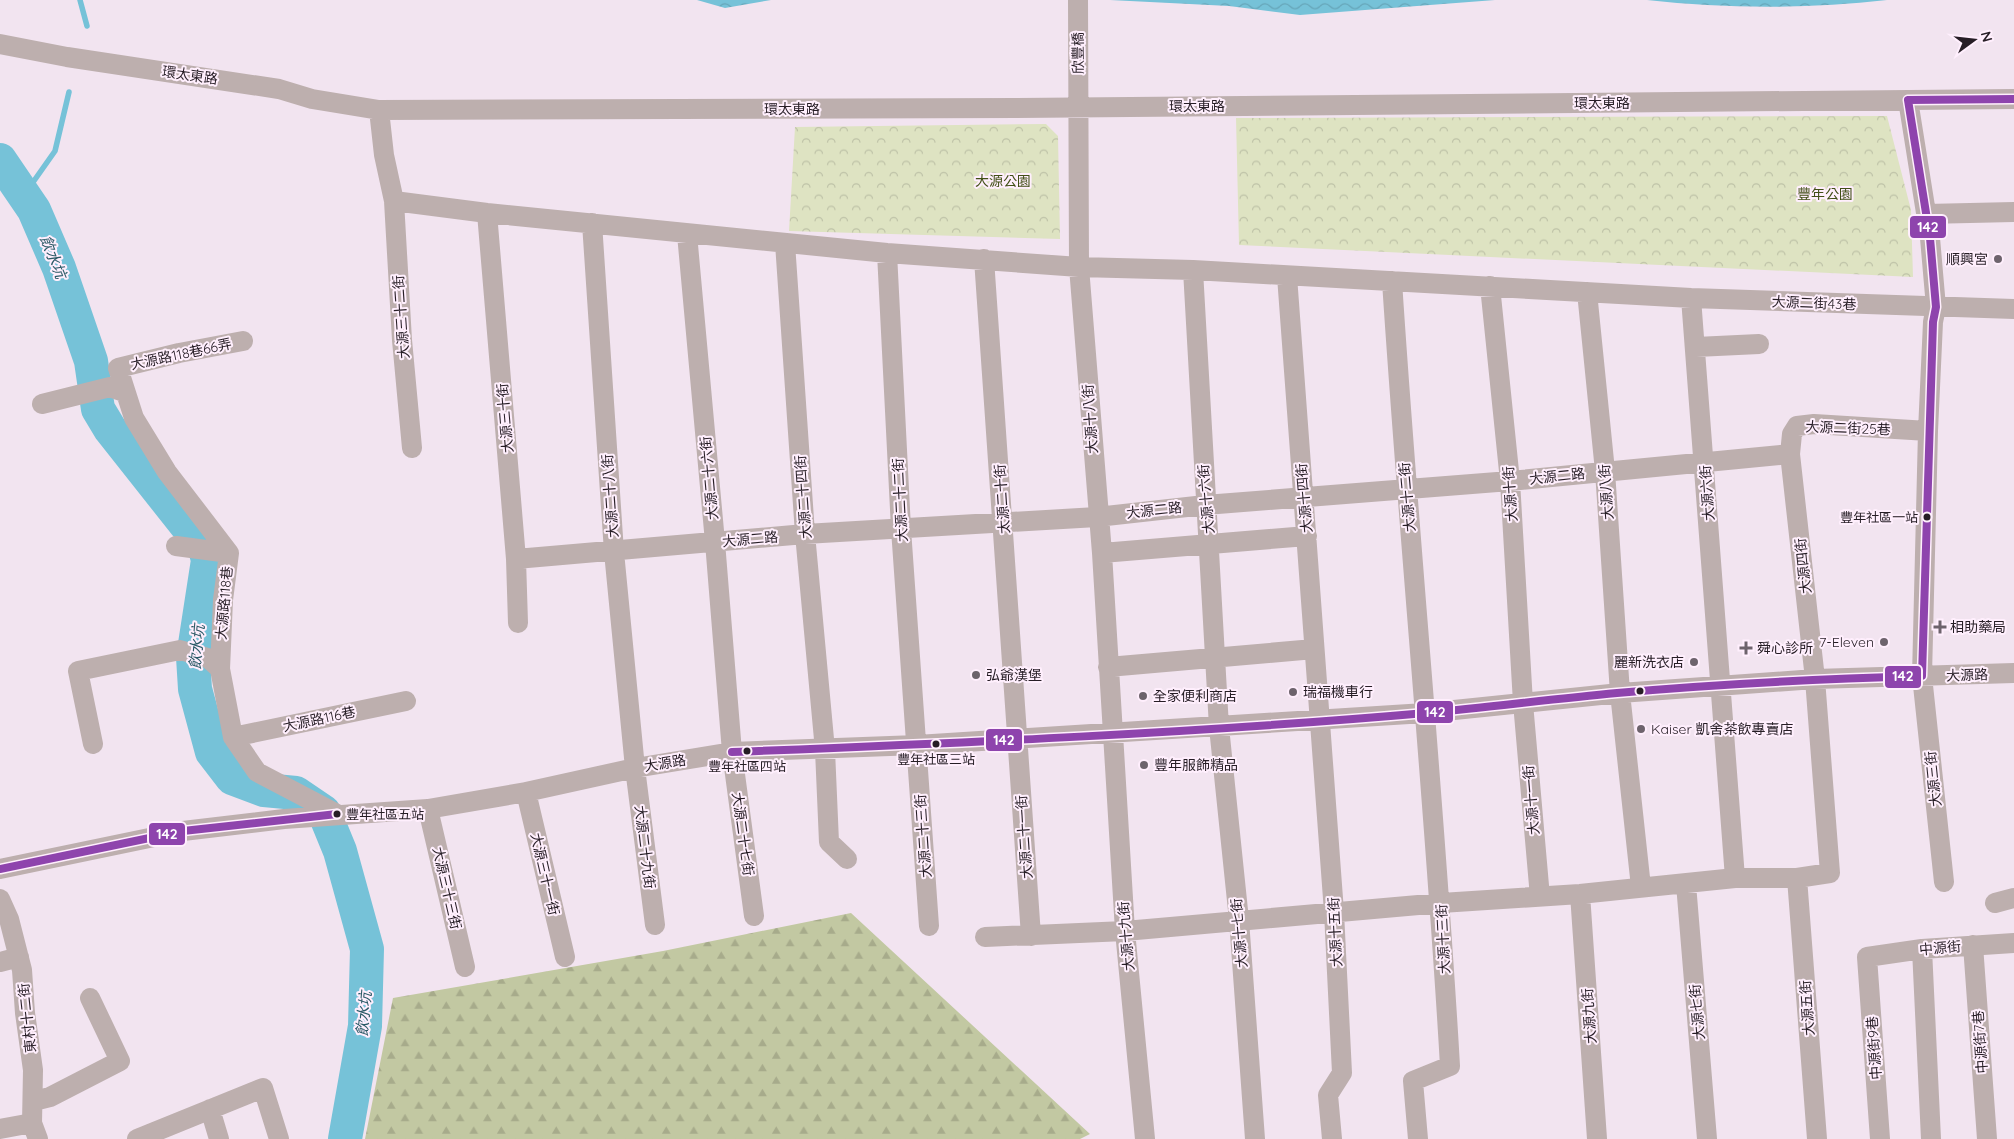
<svg xmlns="http://www.w3.org/2000/svg" width="2014" height="1139" font-family="Quicksand,'Noto Sans TC',sans-serif">
	<style>
		.forest { fill: url(#forest-firs) }
		.park { fill: url(#park-crowns) }
		.water { fill: url(#water-waves) }
		.lines { fill: none; stroke-linecap: round; stroke-linejoin: round }
		.stream { stroke: #76c2d8; stroke-width: 5.5 }
		.river { stroke: #76c2d8; stroke-width: 34 }
		.minor { stroke: #bdafae; stroke-width: 20 }
		.bus-1-casing { stroke: #ffeffd; stroke-width: 11 }
		.bus-1 { stroke: #8e44ad; stroke-width: 8 }
		.poi-dot { fill: #6d636c; stroke: #ffeffd; stroke-width: 2 }
		.bus-dot { fill: #261d25; stroke: #ffeffd; stroke-width: 2 }
		.labels { text-anchor: middle; stroke-width: 4; stroke-linejoin: round; paint-order: stroke }
		.bus-label { font-size: 13px; fill: #261d25; stroke: #ffeffd }
		.street-label { font-size: 14px; fill: #261d25; stroke: #ffeffd }
		.park-label { font-size: 14px; fill: #414f16; stroke: #ffeffd }
		.poi-label { font-size: 14px; fill: #261d25; stroke: #ffeffd; text-anchor: start }
		.water-label { font-size: 15px; font-style: italic; fill: #2b5a66; stroke: #ffeffd }
		.line-badge { stroke: #ffeffd; stroke-width: 2 }
		.badge-label { font-size: 14px; text-anchor: middle; font-weight: bold; fill: #fff }
	</style>
	<defs>
		<pattern id="forest-firs" width="22" height="20" patternUnits="userSpaceOnUse" patternTransform="scale(1.25)"><rect width="22" height="20" fill="#c2c8a2"/><path d="M5 1l3.5 6h-7zM16 11l3.5 6h-7z" fill="#a7ab8b"/></pattern>
		<pattern id="park-crowns" width="20" height="18" patternUnits="userSpaceOnUse" patternTransform="scale(1.25)"><rect width="20" height="18" fill="#dee3c2"/><path d="M2 6a3 3 0 1 1 6 0M12 15a3 3 0 1 1 6 0" fill="none" stroke="#bec2a7"/></pattern>
		<pattern id="water-waves" width="16" height="10" patternUnits="userSpaceOnUse" patternTransform="scale(1.25)"><rect width="16" height="10" fill="#76c2d8"/><path d="M0 5q4-4 8 0t8 0" fill="none" stroke="#66a6b9"/></pattern>
	</defs>
	<rect width="100%" height="100%" fill="#f2e4f0"/>
	<path class="forest" d="M 851,913 L 1090,1134 L 1080,1139 L 365,1139 L 393,998 L 663,951 Z"/>
	<path class="park" d="M 1887,116 L 1911,210 L 1913,277 L 1239,245 L 1236,118 Z
		M 1046,124 L 1058,136 L 1060,239 L 789,231 L 795,127 Z"/>
	<path class="water" d="M 697,0 L 771,0 L 725,8 Z
		M 1110,0 L 1495,0 L 1300,15 L 1229,6 Z
		M 1647,0 L 1887,0 C 1807,9 1727,9 1647,0 Z"/>
	<g class="lines">
		<path class="stream" d="M 80,0 L 87,26
			M 24,195 L 55,151 L 69,92"/>
		<path class="river" d="M 0,160 L 34,210 L 59,268 L 91,361 L 98,409 L 110,429 L 205,549 L 208,560 L 193,657 L 195,689 L 212,752 L 232,778 L 264,790 L 296,793 L 324,812 L 340,851 L 367,949 L 365,1026 L 345,1139"/>
		<path class="minor" d="M 1078,0 L 1079,267 L 1102,553 L 1125,931 L 1145,1139
			M 0,44 L 67,57 L 279,89 L 312,99 L 379,110
			M 1908,100 L 1930,238 L 1936,307 L 1933,322 L 1928,431 L 1922,676 L 1944,882
			M 394,201 L 487,213 L 887,253 L 1079,267 L 1193,270 L 1691,298 L 2014,309
			M 487,213 L 516,559 L 518,623
			M 1926,214 L 2014,212
			M 592,223 L 614,552 L 635,768 L 655,925
			M 687,234 L 715,542 L 732,752 L 754,916
			M 785,243 L 805,534 L 825,750 L 829,842 L 847,859
			M 887,253 L 901,529 L 929,926
			M 984,259 L 1031,936
			M 1193,270 L 1219,727 L 1239,920 L 1255,1139
			M 1287,276 L 1334,912 L 1342,1073 L 1328,1095 L 1332,1139
			M 1392,281 C 1409,543 1435,804 1450,1066 L 1413,1081 L 1418,1139
			M 1490,286 L 1510,481 L 1523,703 L 1540,897
			M 1587,292 L 1605,471 L 1620,693 L 1641,887
			M 1691,298 L 1735,878
			M 243,341 L 179,353 L 118,368 L 134,418 L 167,472 L 229,553 L 223,600 L 220,669 L 233,737 L 257,772 L 337,814
			M 1696,347 L 1759,344
			M 42,404 L 110,387 L 124,392
			M 412,448 L 402,340 L 394,201 L 384,155 L 379,110 L 1017,108 L 2014,99
			M 176,546 L 229,553
			M 1102,553 L 1307,536
			M 516,559 L 805,534 L 1097,517 L 1205,505 L 1510,481 L 1790,454
			M 1108,667 L 1314,649
			M 233,737 L 406,701
			M 93,744 L 78,671 L 180,650 L 208,658 L 220,669
			M 526,792 L 565,957
			M 428,809 L 465,967
			M 0,869 L 183,831 L 284,819 L 428,809 L 526,792 L 635,768 L 732,752 L 917,745 L 1425,713 L 1620,693 L 1815,679 L 2014,673
			M 1797,878 L 1817,1139
			M 1686,884 L 1707,1139
			M 1580,894 L 1597,1139
			M 0,899 L 9,919 L 22,970 L 25,1013 L 33,1070 L 32,1123 L 38,1139
			M 1995,903 L 2014,898
			M 985,937 L 1125,931 L 1441,903 L 1580,894 L 1735,878 L 1797,878 L 1830,873 L 1815,679 L 1790,454 L 1792,434 L 1797,426 L 1814,424 L 1928,431
			M 1973,945 L 1987,1139
			M 1922,949 L 1931,1139
			M 0,962 L 19,957
			M 34,1101 L 50,1097 L 120,1061 L 90,998
			M 210,1109 L 219,1139
			M 0,1129 L 32,1123
			M 137,1139 L 263,1088 L 279,1139
			M 1880,1139 L 1867,957 L 1922,949 L 2014,943"/>
		<g class="bus-1-casing">
			<path id="bus-1" d="M 732,752 C 963,743 1196,733 1426,713 C 1490,707 1553,699 1617,693 C 1718,684 1820,679 1922,676 L 1933,322 L 1936,307 L 1930,238 L 1908,100 L 2014,99
				M 0,869 L 183,831 L 337,814"/>
		</g>
		<use href="#bus-1" class="bus-1"/>
	</g>
	<g class="poi-dot">
		<circle cx="1998" cy="259" r="5"/>
		<path d="M1937.5 619.5h5v5h5v5h-5v5h-5v-5h-5v-5h5z"/>
		<circle cx="1884" cy="642" r="5"/>
		<path d="M1743.5 640.5h5v5h5v5h-5v5h-5v-5h-5v-5h5z"/>
		<circle cx="1694" cy="662" r="5"/>
		<circle cx="976" cy="675" r="5"/>
		<circle cx="1293" cy="692" r="5"/>
		<circle cx="1143" cy="696" r="5"/>
		<circle cx="1641" cy="729" r="5"/>
		<circle cx="1144" cy="765" r="5"/>
	</g>
	<g class="bus-dot">
		<circle cx="1927" cy="517" r="4.5"/>
		<circle cx="1640" cy="691" r="4.5"/>
		<circle cx="936" cy="744" r="4.5"/>
		<circle cx="747" cy="751" r="4.5"/>
		<circle cx="337" cy="814" r="4.5"/>
	</g>
	<g class="labels">
		<g class="bus-label">
			<text x="1918" y="522" text-anchor="end">豐年社區一站</text>
			<text x="936" y="764">豐年社區三站</text>
			<text x="747" y="771">豐年社區四站</text>
			<text x="346" y="819" text-anchor="start">豐年社區五站</text>
		</g>
		<g class="street-label">
			<text transform="translate(1078 53) rotate(-91)" y="5">欣豐橋</text>
			<text transform="translate(190 75) rotate(8)" y="5">環太東路</text>
			<text x="1602" y="108">環太東路</text>
			<text x="1197" y="111">環太東路</text>
			<text x="792" y="114">環太東路</text>
			<text transform="translate(1814 303) rotate(2)" y="5">大源二街43巷</text>
			<text transform="translate(401 317) rotate(-94)" y="5">大源三十二街</text>
			<text transform="translate(181 354) rotate(-12)" y="5">大源路118巷66弄</text>
			<text transform="translate(505 418) rotate(-95)" y="5">大源三十街</text>
			<text transform="translate(1090 419) rotate(-94)" y="5">大源十八街</text>
			<text transform="translate(1848 428) rotate(2)" y="5">大源二街25巷</text>
			<text transform="translate(1557 476) rotate(-6)" y="5">大源二路</text>
			<text transform="translate(709 478) rotate(-95)" y="5">大源二十六街</text>
			<text transform="translate(1606 492) rotate(-94)" y="5">大源八街</text>
			<text transform="translate(1707 493) rotate(-94)" y="5">大源六街</text>
			<text transform="translate(1510 494) rotate(-94)" y="5">大源十街</text>
			<text transform="translate(610 496) rotate(-94)" y="5">大源二十八街</text>
			<text transform="translate(803 497) rotate(-94)" y="5">大源二十四街</text>
			<text transform="translate(1407 497) rotate(-95)" y="5">大源十二街</text>
			<text transform="translate(1304 498) rotate(-95)" y="5">大源十四街</text>
			<text transform="translate(1002 499) rotate(-94)" y="5">太源二十街</text>
			<text transform="translate(1206 499) rotate(-95)" y="5">大源十六街</text>
			<text transform="translate(900 500) rotate(-93)" y="5">大源二十二街</text>
			<text transform="translate(1154 510) rotate(-6)" y="5">大源二路</text>
			<text transform="translate(750 539) rotate(-5)" y="5">大源二路</text>
			<text transform="translate(1803 566) rotate(-96)" y="5">大源四街</text>
			<text transform="translate(224 603) rotate(-85)" y="5">大源路118巷</text>
			<text transform="translate(1967 675) rotate(-2)" y="5">大源路</text>
			<text transform="translate(319 719) rotate(-12)" y="5">大源路116巷</text>
			<text transform="translate(665 763) rotate(-9)" y="5">大源路</text>
			<text transform="translate(1933 779) rotate(-96)" y="5">大源三街</text>
			<text transform="translate(1531 800) rotate(-95)" y="5">大源十一街</text>
			<text transform="translate(743 834) rotate(82)" y="5">大源二十七街</text>
			<text transform="translate(923 836) rotate(-94)" y="5">大源二十三街</text>
			<text transform="translate(1024 837) rotate(-94)" y="5">大源二十一街</text>
			<text transform="translate(645 847) rotate(83)" y="5">大源二十九街</text>
			<text transform="translate(545 874) rotate(77)" y="5">大源三十一街</text>
			<text transform="translate(447 888) rotate(77)" y="5">大源三十三街</text>
			<text transform="translate(1335 932) rotate(-93)" y="5">大源十五街</text>
			<text transform="translate(1239 933) rotate(-95)" y="5">大源十七街</text>
			<text transform="translate(1126 936) rotate(-95)" y="5">大源十九街</text>
			<text transform="translate(1443 939) rotate(-93)" y="5">大源十三街</text>
			<text transform="translate(1940 948) rotate(-5)" y="5">中源街</text>
			<text transform="translate(1807 1008) rotate(-94)" y="5">大源五街</text>
			<text transform="translate(1697 1012) rotate(-95)" y="5">大源七街</text>
			<text transform="translate(1589 1016) rotate(-94)" y="5">大源九街</text>
			<text transform="translate(27 1018) rotate(-96)" y="5">東村十二街</text>
			<text transform="translate(1980 1042) rotate(-94)" y="5">中源街7巷</text>
			<text transform="translate(1874 1048) rotate(-94)" y="5">中源街9巷</text>
		</g>
		<g class="park-label">
			<text x="1003" y="186">大源公園</text>
			<text x="1825" y="199">豐年公園</text>
		</g>
		<g class="poi-label">
			<text x="1988" y="264" text-anchor="end">順興宮</text>
			<text x="1950" y="632">相助藥局</text>
			<text x="1874" y="647" text-anchor="end">7-Eleven</text>
			<text x="1757" y="653">舜心診所</text>
			<text x="1684" y="667" text-anchor="end">麗新洗衣店</text>
			<text x="986" y="680">弘爺漢堡</text>
			<text x="1303" y="697">瑞福機車行</text>
			<text x="1153" y="701">全家便利商店</text>
			<text x="1651" y="734">Kaiser 凱舍茶飲專賣店</text>
			<text x="1154" y="770">豐年服飾精品</text>
		</g>
		<g class="water-label">
			<text transform="translate(53 257) rotate(68)" y="5">飲水坑</text>
			<text transform="translate(197 647) rotate(-85)" y="5">飲水坑</text>
			<text transform="translate(364 1014) rotate(-85)" y="5">飲水坑</text>
		</g>
	</g>
	<g class="line-badge">
		<rect x="1909" y="215" width="38" height="24" rx="5" fill="#8e44ad"/>
		<rect x="1884" y="665" width="38" height="24" rx="5" fill="#8e44ad"/>
		<rect x="1416" y="700" width="38" height="24" rx="5" fill="#8e44ad"/>
		<rect x="985" y="728" width="38" height="24" rx="5" fill="#8e44ad"/>
		<rect x="148" y="822" width="38" height="24" rx="5" fill="#8e44ad"/>
	</g>
	<g class="badge-label">
		<text x="1928" y="232">142</text>
		<text x="1903" y="681">142</text>
		<text x="1435" y="717">142</text>
		<text x="1004" y="745">142</text>
		<text x="167" y="839">142</text>
	</g>
	<g transform="translate(1974 40) rotate(75)" stroke="#ffeffd" stroke-width="4" paint-order="stroke">
	<path d="M0-4L9 19L0 12L-9 19Z" fill="#261d25"/>
	<text y="-8" font-size="14" font-weight="bold" text-anchor="middle" fill="#261d25">N</text>
	</g>
</svg>
